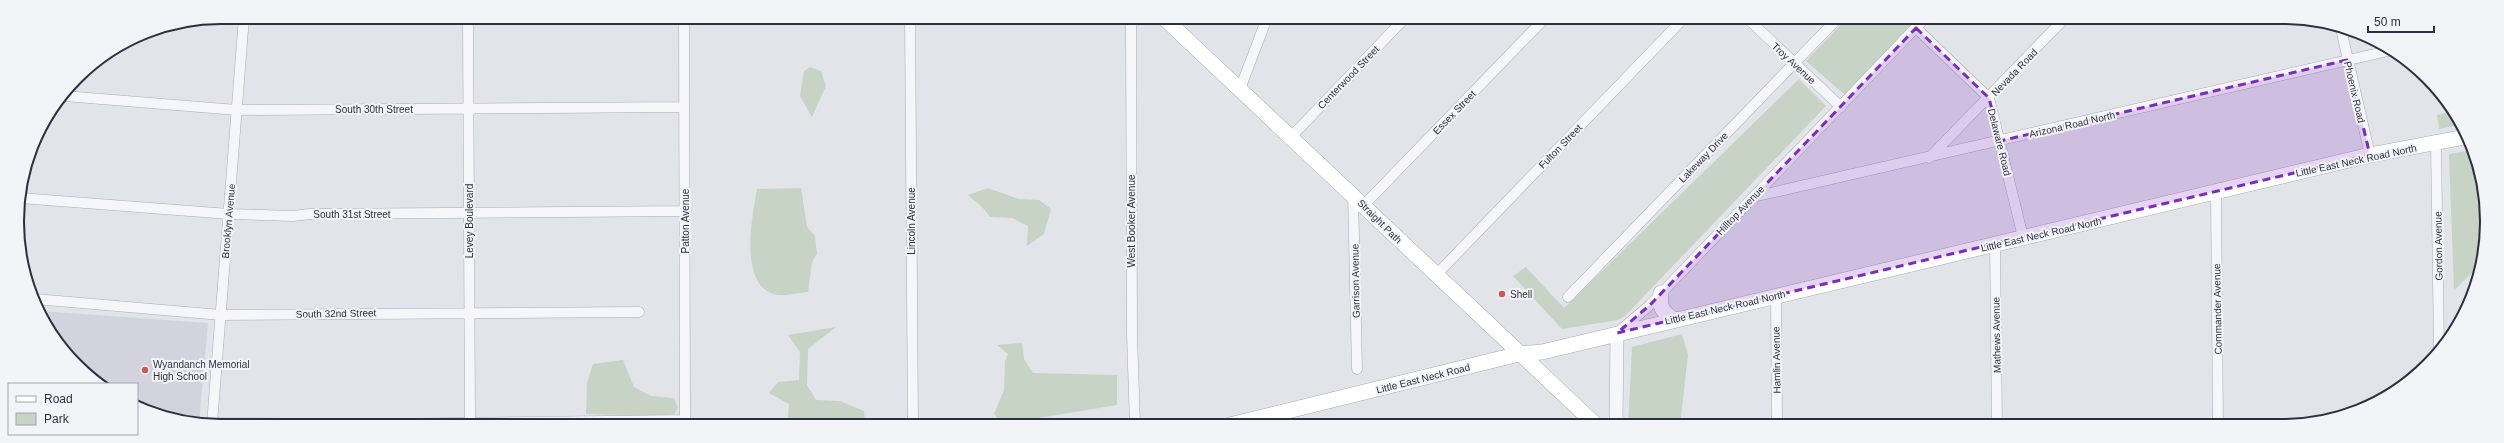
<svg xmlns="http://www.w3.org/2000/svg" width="2504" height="443" font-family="Helvetica,sans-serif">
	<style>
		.built { fill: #d2d3dc }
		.green { fill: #c6d3c5 }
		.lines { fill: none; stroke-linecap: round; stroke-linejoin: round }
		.minor-casing { stroke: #a8aab4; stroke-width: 11 }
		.tertiary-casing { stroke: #a8aab4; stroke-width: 14 }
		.secondary-casing { stroke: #a8aab4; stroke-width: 16 }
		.minor { stroke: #f6f6f9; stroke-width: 10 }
		.tertiary { stroke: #f6f6f9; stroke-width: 13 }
		.secondary { stroke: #fff; stroke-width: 15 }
		.marked { fill: #7b2cbf; fill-opacity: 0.2; stroke: #7b2cbf; stroke-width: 3; stroke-dasharray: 8 5; stroke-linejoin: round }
		.poi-dot { fill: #c45b54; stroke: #f3f4f8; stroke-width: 1.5 }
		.labels { text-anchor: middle; stroke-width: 4; stroke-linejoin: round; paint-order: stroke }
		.street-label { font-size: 10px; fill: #2c2f41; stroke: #f3f4f8 }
		.poi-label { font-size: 10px; fill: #2c2f41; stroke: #f3f4f8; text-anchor: start }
		.rim { fill: none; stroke: #2c2f41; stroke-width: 2 }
	</style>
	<rect width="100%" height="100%" fill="#e3e4ea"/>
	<path class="built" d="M 41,311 L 208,323 L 199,424 L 137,407 L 137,384 L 104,384 L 68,356 Z"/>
	<path class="green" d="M 1847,18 L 1917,18 L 1845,95 L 1806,61 Z
		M 810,67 L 821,71 L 826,86 L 812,117 L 800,96 L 804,71 Z
		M 1799,79 L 1826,106 L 1625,316 L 1618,320 L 1562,329 L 1513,276 L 1526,267 L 1564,308 Z
		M 2452,111 L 2459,125 L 2439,129 L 2437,115 Z
		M 2471,150 L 2480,168 L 2485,248 L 2476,269 L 2454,290 L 2449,154 Z
		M 801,188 L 807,227 L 815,236 L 817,254 L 812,262 L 808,292 C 798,293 783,297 773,294 C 739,282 752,217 757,189 Z
		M 988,188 L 1019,199 L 1039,200 L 1051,209 L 1044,234 L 1027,246 L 1028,226 L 1012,218 L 990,217 L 983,208 L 968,195 Z
		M 836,327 L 808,349 L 807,385 L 816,400 L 840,401 L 864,411 L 865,425 L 787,425 L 789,404 L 769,393 L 778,382 L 799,380 L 800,352 L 788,335 Z
		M 1682,334 L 1688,355 L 1680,425 L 1628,425 L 1632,347 Z
		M 1022,343 L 1024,359 L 1033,373 L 1117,375 L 1117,405 L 1002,424 L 994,414 L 1004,390 L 1005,361 L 1008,354 L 997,345 Z
		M 623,360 L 634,387 L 651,396 L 674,398 L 678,408 L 674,414 L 662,416 L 586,414 L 587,383 L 593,364 Z"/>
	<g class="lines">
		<g class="minor-casing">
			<path id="minor" d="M 468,17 L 470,424
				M 684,17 L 685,425
				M 910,18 L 913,425
				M 1131,18 L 1132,335 L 1135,425
				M 1747,18 L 1841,107
				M 1916,28 L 1989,98 L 2023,237
				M 2341,29 L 2370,155
				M 1240,89 L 1267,18
				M 64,96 L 237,110 L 684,107
				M 1291,137 L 1405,18
				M 2436,143 L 2439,350
				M 1929,158 L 2064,19
				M 2216,193 L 2218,425
				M 1353,194 L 1357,369
				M 1753,197 L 2392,50
				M 20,198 L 229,214 L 293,216 L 310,214 L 686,211
				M 1363,206 L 1545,18
				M 1995,245 L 1997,425
				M 1436,275 L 1684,18
				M 1776,296 L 1777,425
				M 1568,297 L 1838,18
				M 35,299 L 221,315 L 639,312
				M 1617,333 L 1650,305 L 1925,18
				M 212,423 L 337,424
				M 212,424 L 244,17
				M 384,424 L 685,420"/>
		</g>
		<g class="tertiary-casing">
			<path id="tertiary" d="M 1616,425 L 1617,333"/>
		</g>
		<g class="secondary-casing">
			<path id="secondary" d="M 1164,18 L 1596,425
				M 1661,293 C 1659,306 1662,312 1673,319
				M 1230,425 L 1519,354 L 1542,352 L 2370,155 L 2465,137"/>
		</g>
		<use href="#minor" class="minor"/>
		<use href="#tertiary" class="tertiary"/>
		<use href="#secondary" class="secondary"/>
	</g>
	<path class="marked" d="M 1916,28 L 1989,98 L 2000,141 L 2347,60 L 2370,155 L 1617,333 L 1650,305 Z"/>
	<g class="poi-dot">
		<circle cx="1502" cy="294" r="4"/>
		<circle cx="145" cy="370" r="4"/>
	</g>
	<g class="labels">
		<g class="street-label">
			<text transform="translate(1794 63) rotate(43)" y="4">Troy Avenue</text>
			<text transform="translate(2014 72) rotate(-46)" y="4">Nevada Road</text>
			<text transform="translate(1348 77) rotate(-46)" y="4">Centerwood Street</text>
			<text transform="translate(2355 92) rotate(77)" y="4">Phoenix Road</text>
			<text x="374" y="113">South 30th Street</text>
			<text transform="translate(1454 112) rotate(-46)" y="4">Essex Street</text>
			<text transform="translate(2072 124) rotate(-13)" y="4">Arizona Road North</text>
			<text transform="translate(2000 142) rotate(76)" y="4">Delaware Road</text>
			<text transform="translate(1560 146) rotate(-46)" y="4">Fulton Street</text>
			<text transform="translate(1703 157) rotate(-46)" y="4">Lakeway Drive</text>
			<text transform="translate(2356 160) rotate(-12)" y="4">Little East Neck Road North</text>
			<text transform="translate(1740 210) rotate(-46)" y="4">Hilltop Avenue</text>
			<text x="352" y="218">South 31st Street</text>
			<text transform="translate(228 221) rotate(-85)" y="4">Brooklyn Avenue</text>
			<text transform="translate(469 221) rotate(-90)" y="4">Levey Boulevard</text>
			<text transform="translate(685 221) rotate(-90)" y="4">Patton Avenue</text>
			<text transform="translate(911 221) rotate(-90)" y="4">Lincoln Avenue</text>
			<text transform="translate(1131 221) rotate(-90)" y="4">West Booker Avenue</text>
			<text transform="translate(1380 221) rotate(45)" y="4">Straight Path</text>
			<text transform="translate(2041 234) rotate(-13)" y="4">Little East Neck Road North</text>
			<text transform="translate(2438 246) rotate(-91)" y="4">Gordon Avenue</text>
			<text transform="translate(1355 281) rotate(-91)" y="4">Garrison Avenue</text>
			<text transform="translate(1725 307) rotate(-13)" y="4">Little East Neck Road North</text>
			<text transform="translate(2217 309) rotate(-91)" y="4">Commander Avenue</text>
			<text transform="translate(336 313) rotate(-1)" y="4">South 32nd Street</text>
			<text transform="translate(1996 335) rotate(-91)" y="4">Mathews Avenue</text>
			<text transform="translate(1776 360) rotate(-91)" y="4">Hamlin Avenue</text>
			<text transform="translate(1423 378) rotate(-14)" y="4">Little East Neck Road</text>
		</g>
		<g class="poi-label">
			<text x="1510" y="298">Shell</text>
			<text x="153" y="368">Wyandanch Memorial<tspan x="153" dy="12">High School</tspan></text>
		</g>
	</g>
	<path d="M0 0H2504V443H0ZM221 24H2283A197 197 0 0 1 2480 221V222A197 197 0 0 1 2283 419H221A197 197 0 0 1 24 222V221A197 197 0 0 1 221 24Z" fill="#f3f4f8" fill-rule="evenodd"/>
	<path class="rim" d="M221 24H2283A197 197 0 0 1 2480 221V222A197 197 0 0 1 2283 419H221A197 197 0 0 1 24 222V221A197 197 0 0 1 221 24Z"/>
	<rect x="8" y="383" width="130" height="52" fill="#f3f4f8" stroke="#a3a5af"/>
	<rect x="16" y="396" width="20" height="6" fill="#ffffff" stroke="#a3a5af"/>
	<text x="44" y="403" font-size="12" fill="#2c2f41">Road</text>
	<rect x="16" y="413" width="20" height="12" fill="#c6d3c5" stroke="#a3a5af"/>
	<text x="44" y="423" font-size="12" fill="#2c2f41">Park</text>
	<path d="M2368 26v6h66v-6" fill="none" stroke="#2c2f41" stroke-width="2"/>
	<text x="2374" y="26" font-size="12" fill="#2c2f41" stroke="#f3f4f8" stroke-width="3" paint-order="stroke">50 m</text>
</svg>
